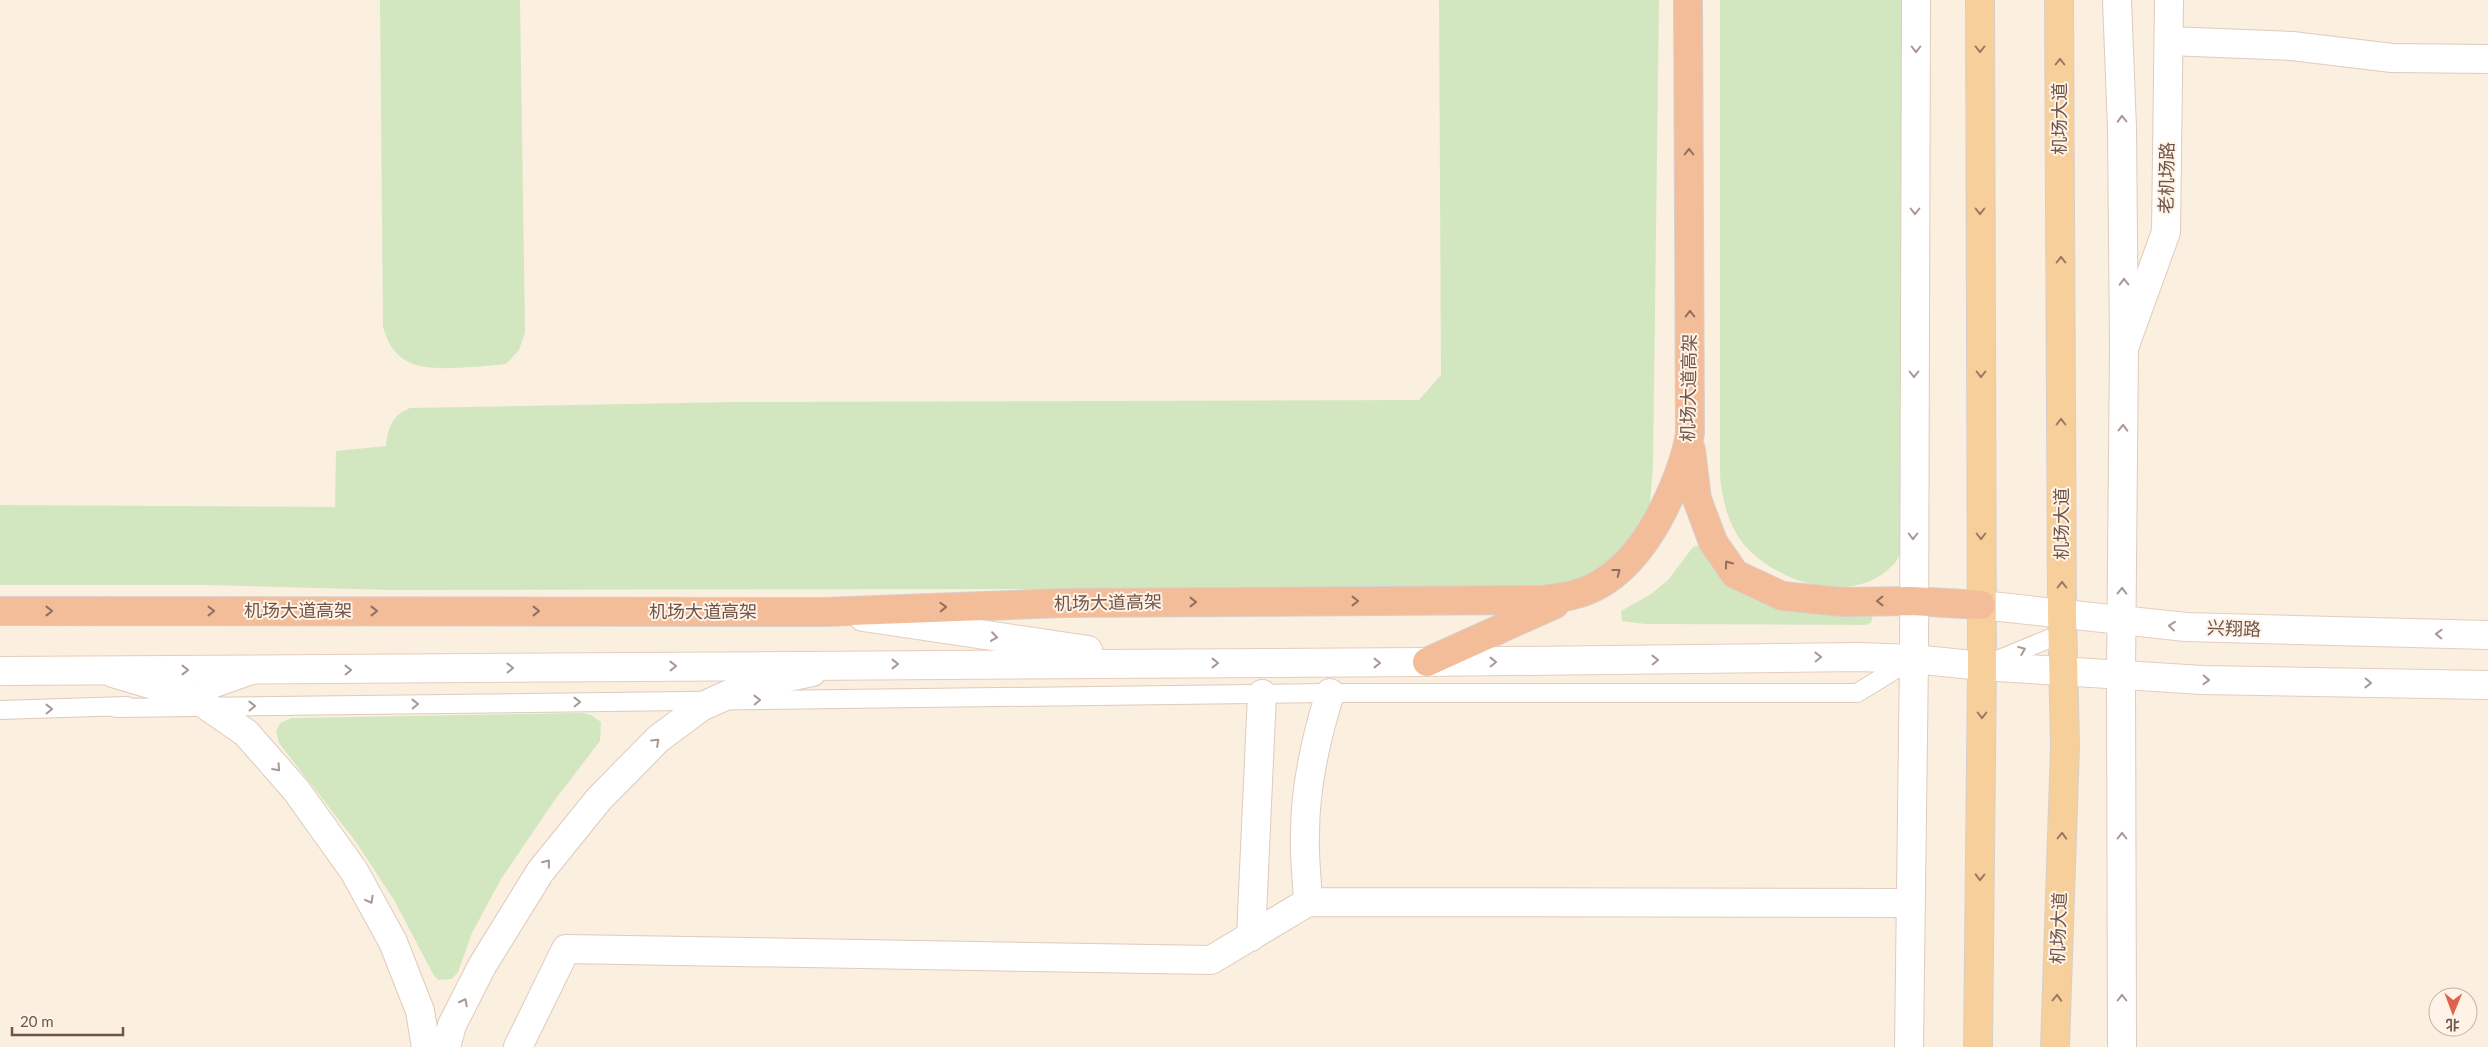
<svg xmlns="http://www.w3.org/2000/svg" width="2488" height="1047" font-family="Lato,'Noto Sans SC',sans-serif">
	<style>
		.green { fill: #d2e7c0 }
		.lines { fill: none; stroke-linecap: round; stroke-linejoin: round }
		.service-casing { stroke: #decbbd; stroke-width: 20 }
		.minor-casing { stroke: #decbbd; stroke-width: 30 }
		.tertiary-casing { stroke: #decbbd; stroke-width: 30 }
		.secondary-casing { stroke: #e5cdbd; stroke-width: 30 }
		.primary-casing { stroke: #d7cfcc; stroke-width: 30 }
		.trunk-casing { stroke: #d7cfcc; stroke-width: 30 }
		.service { stroke: #fff; stroke-width: 18 }
		.minor { stroke: #fff; stroke-width: 28 }
		.tertiary { stroke: #fff; stroke-width: 28 }
		.secondary { stroke: #fff; stroke-width: 28 }
		.primary { stroke: #f7cf9b; stroke-width: 28 }
		.trunk { stroke: #f4bd9a; stroke-width: 28 }
		.oneway { stroke: #a99892 }
		.oneway2 { stroke: #987962 }
		.oneway3 { stroke: #916e5d }
		.labels { text-anchor: middle; stroke-width: 4; stroke-linejoin: round; paint-order: stroke }
		.street-label { font-size: 18px; fill: #705449; stroke: #fef3e6 }
	</style>
	<rect width="100%" height="100%" fill="#fbefe0"/>
	<path class="green" d="M 380,0 L 520,0 L 525,332 L 519,350 L 506,364 C 489,366 472,367 455,368 C 419,369 394,366 383,327 Z
		M 1439,0 L 1659,0 L 1653,467 L 1649,515 L 1622,554 L 1585,579 L 1539,588 L 392,590 L 206,585 L 0,585 L 0,505 L 335,507 L 336,451 L 386,446 C 388,428 392,415 410,408 L 735,402 L 1419,400 L 1441,375 Z
		M 1720,0 L 1905,0 L 1902,549 C 1899,555 1897,562 1892,566 C 1854,605 1785,585 1750,551 C 1730,532 1722,502 1720,475 Z
		M 1697,546 L 1703,548 L 1735,585 L 1873,615 L 1871,623 L 1865,625 L 1645,624 L 1622,621 L 1621,611 L 1651,594 L 1668,580 L 1693,547 Z
		M 582,713 L 591,715 L 601,722 L 600,741 L 554,801 L 501,879 L 472,933 L 458,972 L 452,979 L 438,980 L 433,974 L 394,900 L 356,842 L 279,743 L 276,732 L 280,723 L 292,718 Z"/>
	<g class="lines">
		<g class="service-casing">
			<path id="service" d="M 1990,663 L 2063,633
				M 187,698 L 252,675
				M 116,708 L 1330,693 L 1857,693 L 1911,660
				M 0,710 L 127,706"/>
		</g>
		<g class="minor-casing">
			<path id="minor" d="M 2117,0 L 2122,128 L 2124,348 L 2121,674 L 2122,1047
				M 2169,41 L 2292,46 L 2392,58 L 2488,59
				M 1308,902 C 1307,879 1304,856 1305,833 C 1305,785 1316,738 1330,693
				M 1251,937 L 1262,694
				M 518,1047 L 566,949 L 1211,960 L 1308,902 L 1910,903
				M 1909,1047 L 1914,659 L 1916,0"/>
		</g>
		<g class="tertiary-casing">
			<path id="tertiary" d="M 2124,348 L 2166,232 L 2169,0
				M 113,673 L 194,697 L 246,733 L 296,790 L 354,871 L 393,942 L 420,1011 L 426,1047
				M 446,1047 L 452,1025 L 482,966 L 540,872 L 599,799 L 658,739 L 701,707 L 747,686 L 812,672"/>
		</g>
		<g class="secondary-casing">
			<path id="secondary" d="M 1981,605 L 2186,627 L 2488,635
				M 863,617 L 1088,650
				M 0,671 L 1427,662 L 1859,657 L 1914,659 L 1982,666 L 2202,680 L 2488,685"/>
		</g>
		<g class="primary-casing">
			<path id="primary" d="M 1978,1047 L 1982,666 L 1980,0
				M 2055,1047 L 2065,746 L 2062,614 L 2059,0"/>
		</g>
		<g class="trunk-casing">
			<path id="trunk" d="M 1691,450 L 1697,499 L 1713,542 L 1735,574 L 1782,596 L 1843,602 L 1912,601 L 1981,605
				M 0,611 L 824,612 L 1062,603 L 1543,600 C 1553,598 1563,598 1573,595 C 1623,583 1653,535 1672,491 C 1680,472 1687,454 1690,433 L 1688,0
				M 1427,662 L 1555,604"/>
		</g>
		<use href="#service" class="service"/>
		<use href="#minor" class="minor"/>
		<use href="#tertiary" class="tertiary"/>
		<use href="#secondary" class="secondary"/>
		<use href="#primary" class="primary"/>
		<use href="#trunk" class="trunk"/>
	</g>
	<defs><path id="oneway-chevron" d="M-2-3.5L2.5 0L-2 3.5" fill="none" stroke-width="1.6" stroke-linecap="round" stroke-linejoin="round" transform="scale(1.25)"/></defs>
	<g class="oneway">
		<use href="#oneway-chevron" transform="translate(1916 49) rotate(90)"/>
		<use href="#oneway-chevron" transform="translate(2122 119) rotate(-92)"/>
		<use href="#oneway-chevron" transform="translate(1915 211) rotate(90)"/>
		<use href="#oneway-chevron" transform="translate(2124 282) rotate(-91)"/>
		<use href="#oneway-chevron" transform="translate(1914 374) rotate(90)"/>
		<use href="#oneway-chevron" transform="translate(2123 428) rotate(-89)"/>
		<use href="#oneway-chevron" transform="translate(1913 536) rotate(90)"/>
		<use href="#oneway-chevron" transform="translate(2122 591) rotate(-89)"/>
		<use href="#oneway-chevron" transform="translate(2172 626) rotate(-174)"/>
		<use href="#oneway-chevron" transform="translate(2439 634) rotate(-178)"/>
		<use href="#oneway-chevron" transform="translate(994 637) rotate(8)"/>
		<use href="#oneway-chevron" transform="translate(2022 650) rotate(-22)"/>
		<use href="#oneway-chevron" transform="translate(1818 657) rotate(-1)"/>
		<use href="#oneway-chevron" transform="translate(1655 660) rotate(-1)"/>
		<use href="#oneway-chevron" transform="translate(1493 662) rotate(-1)"/>
		<use href="#oneway-chevron" transform="translate(1215 663)"/>
		<use href="#oneway-chevron" transform="translate(1377 663)"/>
		<use href="#oneway-chevron" transform="translate(895 664)"/>
		<use href="#oneway-chevron" transform="translate(673 666) rotate(-1)"/>
		<use href="#oneway-chevron" transform="translate(510 668) rotate(-1)"/>
		<use href="#oneway-chevron" transform="translate(185 670)"/>
		<use href="#oneway-chevron" transform="translate(348 670) rotate(-1)"/>
		<use href="#oneway-chevron" transform="translate(2206 680) rotate(2)"/>
		<use href="#oneway-chevron" transform="translate(2368 683) rotate(1)"/>
		<use href="#oneway-chevron" transform="translate(757 700) rotate(-1)"/>
		<use href="#oneway-chevron" transform="translate(577 702) rotate(-1)"/>
		<use href="#oneway-chevron" transform="translate(415 704) rotate(-1)"/>
		<use href="#oneway-chevron" transform="translate(252 706) rotate(-1)"/>
		<use href="#oneway-chevron" transform="translate(49 709) rotate(-1)"/>
		<use href="#oneway-chevron" transform="translate(656 742) rotate(-43)"/>
		<use href="#oneway-chevron" transform="translate(277 768) rotate(48)"/>
		<use href="#oneway-chevron" transform="translate(2122 836) rotate(-90)"/>
		<use href="#oneway-chevron" transform="translate(547 863) rotate(-51)"/>
		<use href="#oneway-chevron" transform="translate(370 900) rotate(61)"/>
		<use href="#oneway-chevron" transform="translate(2122 998) rotate(-90)"/>
		<use href="#oneway-chevron" transform="translate(464 1002) rotate(-63)"/>
	</g>
	<g class="oneway2">
		<use href="#oneway-chevron" transform="translate(1980 49) rotate(90)"/>
		<use href="#oneway-chevron" transform="translate(2060 62) rotate(-90)"/>
		<use href="#oneway-chevron" transform="translate(1980 211) rotate(90)"/>
		<use href="#oneway-chevron" transform="translate(2061 260) rotate(-90)"/>
		<use href="#oneway-chevron" transform="translate(1981 374) rotate(90)"/>
		<use href="#oneway-chevron" transform="translate(2061 422) rotate(-90)"/>
		<use href="#oneway-chevron" transform="translate(1981 536) rotate(90)"/>
		<use href="#oneway-chevron" transform="translate(2062 585) rotate(-90)"/>
		<use href="#oneway-chevron" transform="translate(1982 715) rotate(90)"/>
		<use href="#oneway-chevron" transform="translate(2062 836) rotate(-88)"/>
		<use href="#oneway-chevron" transform="translate(1980 877) rotate(91)"/>
		<use href="#oneway-chevron" transform="translate(2057 998) rotate(-88)"/>
	</g>
	<g class="oneway3">
		<use href="#oneway-chevron" transform="translate(1689 152) rotate(-90)"/>
		<use href="#oneway-chevron" transform="translate(1690 314) rotate(-90)"/>
		<use href="#oneway-chevron" transform="translate(1728 564) rotate(-125)"/>
		<use href="#oneway-chevron" transform="translate(1617 572) rotate(-37)"/>
		<use href="#oneway-chevron" transform="translate(1355 601)"/>
		<use href="#oneway-chevron" transform="translate(1880 601) rotate(179)"/>
		<use href="#oneway-chevron" transform="translate(1193 602)"/>
		<use href="#oneway-chevron" transform="translate(943 607) rotate(-2)"/>
		<use href="#oneway-chevron" transform="translate(49 611)"/>
		<use href="#oneway-chevron" transform="translate(211 611)"/>
		<use href="#oneway-chevron" transform="translate(374 611)"/>
		<use href="#oneway-chevron" transform="translate(536 611)"/>
	</g>
	<g class="labels">
		<g class="street-label">
			<text transform="translate(2060 119) rotate(-90)" y="6">机场大道</text>
			<text transform="translate(2167 178) rotate(-89)" y="6">老机场路</text>
			<text transform="translate(1689 388) rotate(-89)" y="6">机场大道高架</text>
			<text transform="translate(2062 524) rotate(-90)" y="6">机场大道</text>
			<text transform="translate(1108 603) rotate(-1)" y="6">机场大道高架</text>
			<text x="298" y="617">机场大道高架</text>
			<text x="703" y="618">机场大道高架</text>
			<text transform="translate(2234 629) rotate(2)" y="6">兴翔路</text>
			<text transform="translate(2059 928) rotate(-88)" y="6">机场大道</text>
		</g>
	</g>
	<g transform="translate(2453 1012) rotate(181)"><circle r="24" fill="#fef3e6" stroke="#c5b3a7"/>
	<path d="M0-4L9 19L0 12L-9 19Z" fill="#e0624a"/>
	<text y="-8" font-size="14" font-weight="bold" text-anchor="middle" fill="#705449">北</text>
	</g>
	<path d="M12 1027v8h111v-8" fill="none" stroke="#705449" stroke-width="2.5"/>
	<text x="20" y="1027" font-size="15" fill="#705449" stroke="#fef3e6" stroke-width="4" paint-order="stroke">20 m</text>
</svg>
